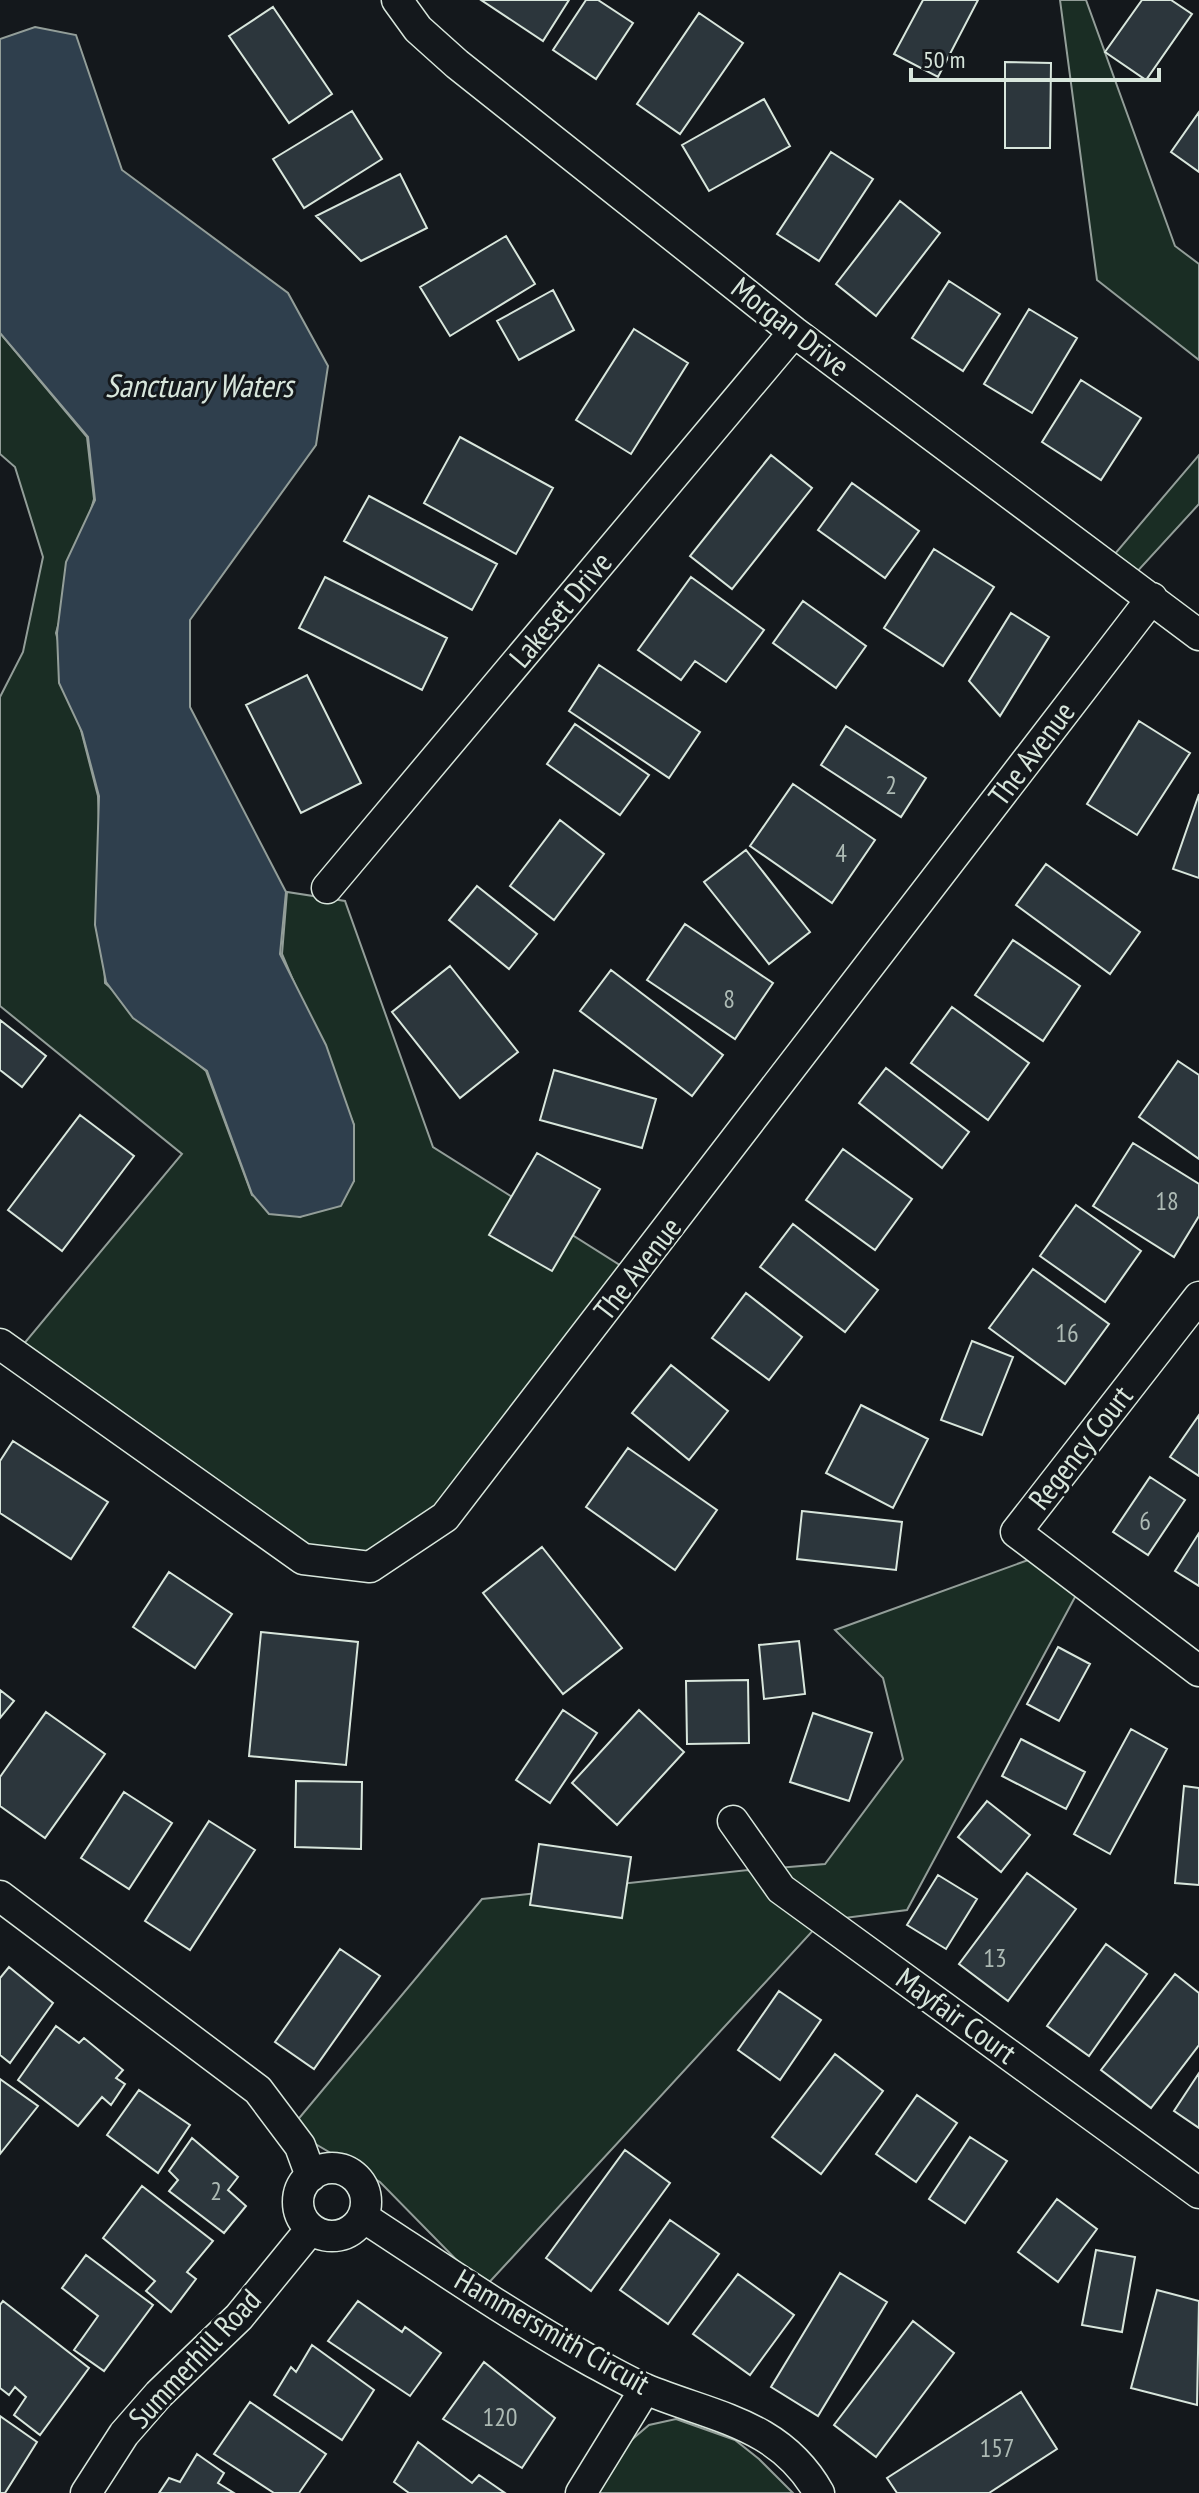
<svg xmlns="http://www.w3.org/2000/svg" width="1199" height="2493" font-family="'PT Sans Narrow',sans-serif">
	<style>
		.green { fill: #1a2d24; stroke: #939e99; stroke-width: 2 }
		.water { fill: #2f3f4d; stroke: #939e99; stroke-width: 2 }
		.building { fill: #2c363c; stroke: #d8e6dc; stroke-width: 2 }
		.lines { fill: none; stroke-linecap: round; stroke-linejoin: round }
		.minor-casing { stroke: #d8e6dc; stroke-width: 33 }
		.minor { stroke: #14181c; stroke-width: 30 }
		.labels { text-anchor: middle; stroke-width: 6; stroke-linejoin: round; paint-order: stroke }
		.number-label { font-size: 26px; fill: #adbab4 }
		.street-label { font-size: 30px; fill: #d8e6dc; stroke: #14181c }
		.water-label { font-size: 32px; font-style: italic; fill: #d8e6dc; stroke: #14181c }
	</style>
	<rect width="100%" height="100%" fill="#14181c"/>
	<path class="green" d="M 1060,0 L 1086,0 L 1175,246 L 1199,264 L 1199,360 L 1097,280 Z
		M 0,333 L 87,437 L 94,499 L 56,633 L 98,796 L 105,983 L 206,1071 L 252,1195 L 300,1217 L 354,1181 L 354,1125 L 282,954 L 287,892 L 345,901 L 433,1147 L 634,1274 L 444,1517 L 370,1567 L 303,1559 L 22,1346 L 182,1154 L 0,1006 L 0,697 L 23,652 L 43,557 L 15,467 L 0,454 Z
		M 1199,455 L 1199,504 L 1124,586 L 1102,569 Z
		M 1042,1555 L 1082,1584 L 907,1910 L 821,1921 L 753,1870 L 825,1864 L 903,1759 L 883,1678 L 835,1630 Z
		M 748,1870 L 819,1924 L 484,2288 L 380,2182 L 290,2129 L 482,1899 Z
		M 676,2419 L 735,2440 L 759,2459 L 793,2493 L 594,2493 L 622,2448 L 649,2425 Z"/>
	<path class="water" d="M 35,27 L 76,35 L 122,170 L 288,293 L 328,366 L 316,445 L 190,620 L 190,707 L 286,892 L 280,954 L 326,1045 L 354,1125 L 354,1181 L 341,1206 L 300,1217 L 269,1214 L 252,1194 L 207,1071 L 133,1018 L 106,982 L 95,925 L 99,796 L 82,732 L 59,683 L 57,633 L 66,562 L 95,500 L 88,437 L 0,333 L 0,39 Z"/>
	<path class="building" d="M 481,0 L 569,0 L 543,41 Z
		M 586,0 L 598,0 L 633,23 L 596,79 L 553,50 Z
		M 923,0 L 978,0 L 938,77 L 894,54 Z
		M 1142,0 L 1171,0 L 1192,14 L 1146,80 L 1105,52 Z
		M 273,7 L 332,94 L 289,123 L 229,36 Z
		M 699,13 L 743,43 L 680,134 L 637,104 Z
		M 1005,62 L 1051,63 L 1050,148 L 1005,148 Z
		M 764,99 L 790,146 L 709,191 L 682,145 Z
		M 352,111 L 382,159 L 304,208 L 273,159 Z
		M 1199,112 L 1199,172 L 1171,152 Z
		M 831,152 L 873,179 L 819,261 L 777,234 Z
		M 400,174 L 427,228 L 361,261 L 316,216 Z
		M 900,201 L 940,233 L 876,316 L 836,284 Z
		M 506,236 L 535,284 L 450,336 L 420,287 Z
		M 949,281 L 1000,314 L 963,371 L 912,338 Z
		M 553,290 L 574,330 L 519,360 L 497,321 Z
		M 1029,309 L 1077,338 L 1032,413 L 984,384 Z
		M 634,329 L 688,363 L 631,454 L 576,420 Z
		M 1081,380 L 1141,418 L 1101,480 L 1042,442 Z
		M 460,437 L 553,488 L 516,554 L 424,503 Z
		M 771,455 L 812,488 L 732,589 L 690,556 Z
		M 852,483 L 919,531 L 885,578 L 818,530 Z
		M 369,496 L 497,564 L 472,610 L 344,541 Z
		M 934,549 L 994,587 L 943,666 L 884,628 Z
		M 325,577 L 447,638 L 422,690 L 299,628 Z
		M 691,577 L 764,630 L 726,682 L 695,661 L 681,680 L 638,650 Z
		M 803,601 L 866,646 L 836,688 L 773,643 Z
		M 1011,613 L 1049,637 L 1000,716 L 969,681 Z
		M 599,665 L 700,732 L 669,778 L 569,711 Z
		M 307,675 L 361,783 L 301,813 L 246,705 Z
		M 1139,721 L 1190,753 L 1137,835 L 1087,804 Z
		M 575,724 L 649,775 L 620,815 L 547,764 Z
		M 846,726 L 926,778 L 901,817 L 821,765 Z
		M 793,784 L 875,840 L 832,903 L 750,846 Z
		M 1199,794 L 1199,878 L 1173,869 Z
		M 560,820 L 604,854 L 554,920 L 510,886 Z
		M 746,850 L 810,932 L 769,964 L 704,882 Z
		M 1046,864 L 1140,932 L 1110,974 L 1016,905 Z
		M 477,886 L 537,934 L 509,969 L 449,920 Z
		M 685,924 L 773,983 L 735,1039 L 647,980 Z
		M 1013,940 L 1080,986 L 1043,1041 L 975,995 Z
		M 450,966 L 518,1052 L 460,1098 L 392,1012 Z
		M 611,970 L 723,1055 L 692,1096 L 580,1011 Z
		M 952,1007 L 1029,1063 L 988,1120 L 911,1063 Z
		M 0,1020 L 46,1056 L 22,1087 L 0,1070 Z
		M 1178,1061 L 1199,1075 L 1199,1159 L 1139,1117 Z
		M 886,1068 L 969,1132 L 942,1168 L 859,1103 Z
		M 554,1070 L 656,1099 L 642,1148 L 540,1120 Z
		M 80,1115 L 134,1156 L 62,1251 L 8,1210 Z
		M 1133,1143 L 1199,1184 L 1199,1216 L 1174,1257 L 1093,1206 Z
		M 843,1149 L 912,1199 L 875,1250 L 806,1200 Z
		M 537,1153 L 600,1189 L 552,1271 L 489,1235 Z
		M 1076,1205 L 1141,1251 L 1105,1302 L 1040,1256 Z
		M 793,1224 L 878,1290 L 845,1332 L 760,1267 Z
		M 1033,1269 L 1109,1324 L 1065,1384 L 989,1328 Z
		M 746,1293 L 802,1337 L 769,1380 L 712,1338 Z
		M 972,1341 L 1013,1357 L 982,1435 L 941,1420 Z
		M 671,1365 L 728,1411 L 689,1460 L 632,1413 Z
		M 861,1405 L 928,1439 L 893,1508 L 826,1473 Z
		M 1199,1415 L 1199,1476 L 1170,1457 Z
		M 13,1441 L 108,1502 L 71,1559 L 0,1513 L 0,1461 Z
		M 628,1448 L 717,1510 L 675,1570 L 586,1507 Z
		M 1150,1477 L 1185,1500 L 1148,1555 L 1113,1532 Z
		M 802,1511 L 902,1522 L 896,1570 L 797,1559 Z
		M 1199,1533 L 1199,1586 L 1175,1571 Z
		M 542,1547 L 622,1648 L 563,1694 L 483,1593 Z
		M 169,1572 L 232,1614 L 195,1668 L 133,1627 Z
		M 261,1632 L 358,1642 L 346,1765 L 249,1756 Z
		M 799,1641 L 805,1694 L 764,1699 L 759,1645 Z
		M 1058,1647 L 1090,1664 L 1059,1721 L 1027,1704 Z
		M 748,1680 L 749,1743 L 687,1744 L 686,1681 Z
		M 0,1690 L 14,1701 L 0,1718 Z
		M 563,1710 L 597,1733 L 550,1803 L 516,1780 Z
		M 639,1710 L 684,1752 L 617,1825 L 572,1783 Z
		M 46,1712 L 105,1754 L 45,1838 L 0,1806 L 0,1777 Z
		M 813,1713 L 872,1733 L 849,1801 L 790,1782 Z
		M 1131,1729 L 1167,1749 L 1110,1854 L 1074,1834 Z
		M 1021,1739 L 1085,1772 L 1066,1809 L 1002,1776 Z
		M 296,1781 L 362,1782 L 361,1849 L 295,1847 Z
		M 1184,1786 L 1199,1788 L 1199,1885 L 1175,1883 Z
		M 124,1792 L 172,1823 L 129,1889 L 81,1858 Z
		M 987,1801 L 1030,1835 L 1001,1872 L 958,1837 Z
		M 209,1821 L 255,1850 L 190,1950 L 145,1921 Z
		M 539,1844 L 631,1857 L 622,1918 L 530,1905 Z
		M 1027,1873 L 1076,1909 L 1008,2001 L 959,1964 Z
		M 938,1875 L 977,1899 L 946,1949 L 907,1925 Z
		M 1106,1944 L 1147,1974 L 1089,2056 L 1047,2026 Z
		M 340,1949 L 380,1976 L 314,2069 L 275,2042 Z
		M 9,1967 L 53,2003 L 10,2063 L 0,2055 L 0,1978 Z
		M 1175,1974 L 1199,1993 L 1199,2045 L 1151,2108 L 1101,2070 Z
		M 779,1991 L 821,2020 L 780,2080 L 738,2050 Z
		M 56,2026 L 79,2043 L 84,2038 L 123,2070 L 116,2078 L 125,2084 L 111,2105 L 102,2097 L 78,2126 L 18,2080 Z
		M 835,2054 L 883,2091 L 821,2174 L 772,2137 Z
		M 1199,2073 L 1199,2128 L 1174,2111 Z
		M 0,2079 L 38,2106 L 0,2154 Z
		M 139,2090 L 190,2125 L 158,2173 L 107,2135 Z
		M 917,2095 L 957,2123 L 916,2182 L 876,2154 Z
		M 970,2137 L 1007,2161 L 965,2223 L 929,2199 Z
		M 192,2138 L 238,2177 L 228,2190 L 246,2206 L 224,2233 L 169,2191 L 178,2180 L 169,2171 Z
		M 625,2150 L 670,2183 L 591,2291 L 546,2258 Z
		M 142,2186 L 213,2241 L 187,2272 L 196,2279 L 171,2312 L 146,2291 L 155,2281 L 103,2238 Z
		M 1057,2199 L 1097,2229 L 1058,2282 L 1018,2252 Z
		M 670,2220 L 719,2254 L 668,2324 L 620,2290 Z
		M 1096,2250 L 1135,2257 L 1122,2332 L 1082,2325 Z
		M 86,2255 L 153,2305 L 104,2371 L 74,2350 L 98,2316 L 62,2288 Z
		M 840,2273 L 887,2302 L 818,2416 L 771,2387 Z
		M 738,2274 L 794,2315 L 750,2375 L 693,2334 Z
		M 1157,2290 L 1199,2301 L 1197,2405 L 1131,2388 Z
		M 3,2301 L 89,2368 L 40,2435 L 14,2415 L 26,2397 L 15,2387 L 9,2395 L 0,2388 L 0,2305 Z
		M 358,2301 L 402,2332 L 405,2327 L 441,2353 L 410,2396 L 328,2341 Z
		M 913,2321 L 954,2353 L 876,2457 L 834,2425 Z
		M 312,2345 L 374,2390 L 342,2440 L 274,2395 L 291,2367 L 296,2372 Z
		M 484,2362 L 555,2418 L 522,2468 L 443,2419 Z
		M 1021,2392 L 1057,2449 L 989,2493 L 897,2493 L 887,2478 Z
		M 250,2402 L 326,2454 L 299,2493 L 274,2493 L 214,2454 Z
		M 0,2416 L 37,2442 L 5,2493 L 0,2493 Z
		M 418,2442 L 472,2483 L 479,2475 L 505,2493 L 409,2493 L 394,2482 Z
		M 197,2454 L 224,2473 L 218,2483 L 234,2493 L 159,2493 L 169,2478 L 180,2482 Z"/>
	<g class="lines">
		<g class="minor-casing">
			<path id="minor" d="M 397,0 L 418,29 L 457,64 L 794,332 L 1199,635
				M 327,888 L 794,332
				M 1199,1297 L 1016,1532 L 1199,1671
				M 0,1344 L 303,1559 L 370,1567 L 445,1517 L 1152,598
				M 733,1821 L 781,1889 L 1199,2193
				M 0,1896 L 258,2090 L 300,2146 L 311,2176
				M298 2202a34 34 0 1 1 68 0a34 34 0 1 1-68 0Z
				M 363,2217 C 438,2266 512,2317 591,2361 C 608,2370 627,2381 645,2389 C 712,2417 780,2423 819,2493
				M 86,2493 L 124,2434 L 159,2394 L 239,2317 L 310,2230
				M 581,2493 L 645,2389"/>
		</g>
		<use href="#minor" class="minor"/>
	</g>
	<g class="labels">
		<g class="number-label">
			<text x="891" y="794">2</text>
			<text x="841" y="862">4</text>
			<text x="729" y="1008">8</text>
			<text x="1167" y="1210">18</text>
			<text x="1067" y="1342">16</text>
			<text x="1145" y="1530">6</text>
			<text x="995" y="1967">13</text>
			<text x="216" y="2200">2</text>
			<text x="500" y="2426">120</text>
			<text x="997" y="2457">157</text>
		</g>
		<g class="street-label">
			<text transform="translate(790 327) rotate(38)" y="10">Morgan Drive</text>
			<text transform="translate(561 610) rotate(-50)" y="10">Lakeset Drive</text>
			<text transform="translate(1032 754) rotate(-53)" y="10">The Avenue</text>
			<text transform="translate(638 1269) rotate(-52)" y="10">The Avenue</text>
			<text transform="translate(1081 1448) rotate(-52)" y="10">Regency Court</text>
			<text transform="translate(956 2016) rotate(36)" y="10">Mayfair Court</text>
			<text transform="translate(552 2332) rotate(30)" y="10">Hammersmith Circuit</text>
			<text transform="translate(195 2359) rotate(-47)" y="10">Summerhill Road</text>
		</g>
		<g class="water-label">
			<text x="199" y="397">Sanctuary Waters</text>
		</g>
	</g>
	<path d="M911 68v12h248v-12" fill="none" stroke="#d8e6dc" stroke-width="4"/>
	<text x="923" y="68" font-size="24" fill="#d8e6dc" stroke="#14181c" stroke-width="6" paint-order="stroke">50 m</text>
</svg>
